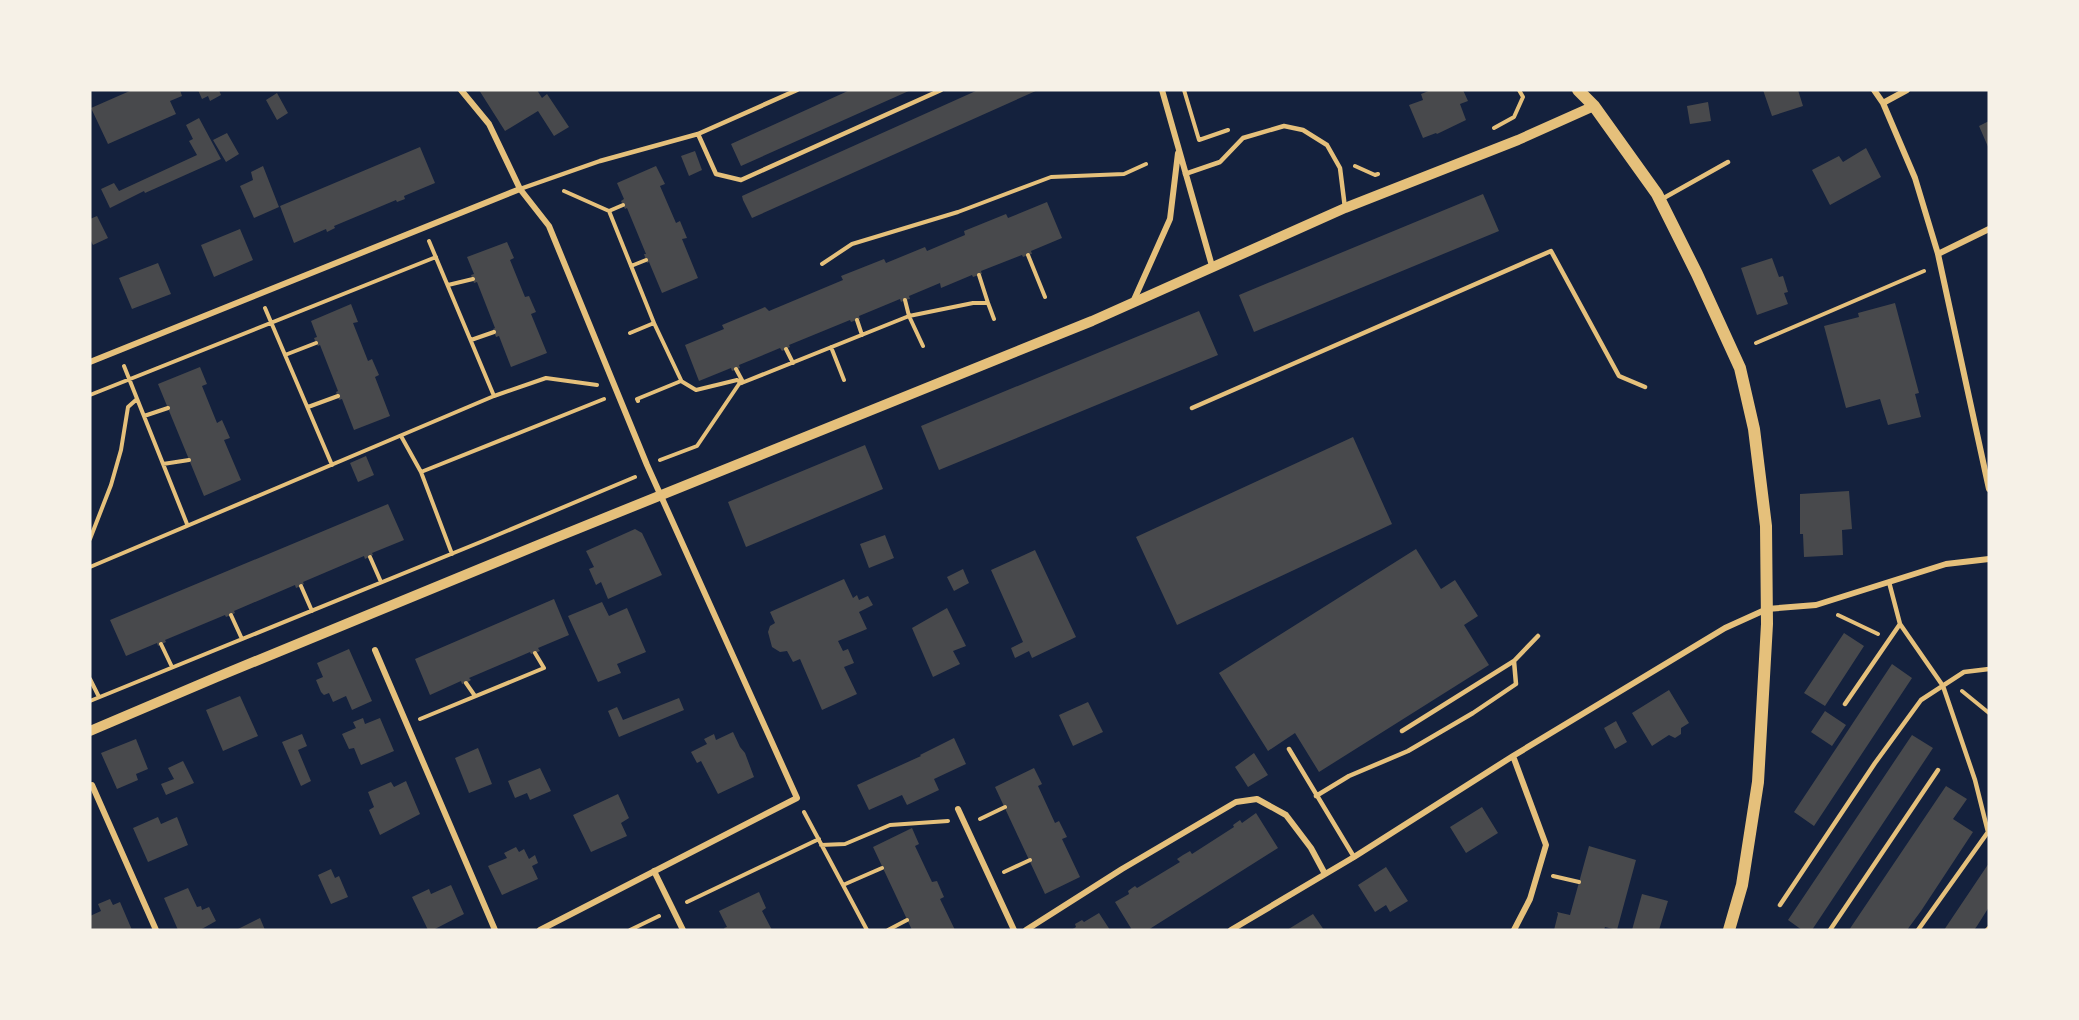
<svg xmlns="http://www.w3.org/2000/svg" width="2079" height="1020" font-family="'Exo 2',sans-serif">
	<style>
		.building { fill: #48494c }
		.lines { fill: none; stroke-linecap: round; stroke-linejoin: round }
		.path { stroke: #e5c07b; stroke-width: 4 }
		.service { stroke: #e5c07b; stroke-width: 4.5 }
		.minor { stroke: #e5c07b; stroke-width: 6 }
		.tertiary { stroke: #e5c07b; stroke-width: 10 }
		.secondary { stroke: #e5c07b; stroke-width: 12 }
	</style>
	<rect width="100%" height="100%" fill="#14213d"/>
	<path class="building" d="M 132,90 L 180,90 L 182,96 L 170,101 L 176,114 L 108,144 L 91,108 Z
		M 198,90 L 219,90 L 221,95 L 210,101 L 208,96 L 202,99 Z
		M 479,90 L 537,90 L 542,98 L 547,94 L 569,127 L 554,136 L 538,111 L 505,131 Z
		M 850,90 L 911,90 L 741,166 L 731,144 Z
		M 978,90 L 1038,90 L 752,218 L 743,200 L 742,196 Z
		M 1431,90 L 1463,90 L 1468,101 L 1460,104 L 1466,120 L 1437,134 L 1436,133 L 1423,138 L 1409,105 L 1423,100 L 1421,94 Z
		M 1763,90 L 1798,90 L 1803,106 L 1772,116 Z
		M 277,93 L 288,113 L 277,120 L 266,100 Z
		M 1708,102 L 1711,121 L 1690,124 L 1687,106 Z
		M 199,118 L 221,159 L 145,193 L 144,191 L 110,208 L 101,189 L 114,183 L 119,191 L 197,155 L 189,141 L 193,139 L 186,125 Z
		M 1989,121 L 1989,149 L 1979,126 Z
		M 227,133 L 239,154 L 226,162 L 213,140 Z
		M 420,147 L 435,183 L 404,196 L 405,199 L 397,202 L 396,200 L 334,226 L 335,228 L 327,232 L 326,229 L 294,243 L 280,206 Z
		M 1866,148 L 1881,177 L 1830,205 L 1812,170 L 1839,156 L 1843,162 Z
		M 695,151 L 702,170 L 689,176 L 681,156 Z
		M 263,166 L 279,207 L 254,218 L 240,186 L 253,180 L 251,172 Z
		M 656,166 L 665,184 L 660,186 L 676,223 L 680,221 L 687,238 L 682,239 L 698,278 L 662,293 L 649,262 L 647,263 L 644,254 L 646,254 L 627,208 L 625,209 L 621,201 L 624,199 L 617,183 Z
		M 1483,194 L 1499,231 L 1254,332 L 1239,295 Z
		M 1047,202 L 1062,238 L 1031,251 L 1032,254 L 1028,255 L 1023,257 L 1022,255 L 981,271 L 982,274 L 973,277 L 972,275 L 941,288 L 940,283 L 909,296 L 910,299 L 905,300 L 901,302 L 900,299 L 859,316 L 860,319 L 851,322 L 850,320 L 789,345 L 790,347 L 782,351 L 780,348 L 739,365 L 740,368 L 732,371 L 731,368 L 699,381 L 685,345 L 724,329 L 722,325 L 765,307 L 769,311 L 843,280 L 841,276 L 884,259 L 886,263 L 925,247 L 927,251 L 965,235 L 964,231 L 1006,214 L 1008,218 Z
		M 97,216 L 108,238 L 93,245 L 90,239 L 90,219 Z
		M 240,229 L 253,260 L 214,277 L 201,245 Z
		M 507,242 L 514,258 L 510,260 L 525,297 L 529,296 L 536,312 L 531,314 L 547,353 L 511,367 L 499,336 L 496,337 L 493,329 L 495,328 L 477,282 L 474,283 L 471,275 L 474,274 L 467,257 Z
		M 1772,258 L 1779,277 L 1783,276 L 1788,292 L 1784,293 L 1788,304 L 1757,315 L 1741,268 Z
		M 158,263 L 171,294 L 132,309 L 119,278 Z
		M 1895,303 L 1919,393 L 1915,394 L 1921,417 L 1888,425 L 1880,399 L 1846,408 L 1824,326 L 1859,317 L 1858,313 Z
		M 351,304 L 358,322 L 353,323 L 368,361 L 372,359 L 379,375 L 375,377 L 390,416 L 354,430 L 342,399 L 339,400 L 336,392 L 338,391 L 320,345 L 318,346 L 316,343 L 314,338 L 317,337 L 311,321 Z
		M 1199,311 L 1218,355 L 939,470 L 921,426 Z
		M 200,367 L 207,384 L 202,386 L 217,423 L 222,420 L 230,438 L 224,440 L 241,480 L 204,496 L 158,384 Z
		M 1353,437 L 1392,524 L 1177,625 L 1136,537 Z
		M 865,445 L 883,489 L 746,547 L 728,502 Z
		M 366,456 L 374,475 L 358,482 L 350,463 Z
		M 1849,491 L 1852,529 L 1842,530 L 1843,555 L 1804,557 L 1803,534 L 1800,534 L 1800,494 Z
		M 388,504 L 404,540 L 372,553 L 373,555 L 365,559 L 364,556 L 303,582 L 304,584 L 301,586 L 296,588 L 295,585 L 234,611 L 235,613 L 231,615 L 226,617 L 225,615 L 165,640 L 166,642 L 158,646 L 157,643 L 126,656 L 110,620 Z
		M 635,529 L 642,533 L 662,575 L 608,599 L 601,582 L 596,585 L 589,569 L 594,567 L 586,551 Z
		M 885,535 L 894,558 L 869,568 L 860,544 Z
		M 1416,549 L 1441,589 L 1455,580 L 1478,616 L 1464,625 L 1489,665 L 1319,772 L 1295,733 L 1268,751 L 1219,673 Z
		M 1035,550 L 1076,637 L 1032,658 L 1029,651 L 1015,658 L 1011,648 L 1023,642 L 991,570 Z
		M 963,569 L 969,583 L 954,591 L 947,577 Z
		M 844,579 L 853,598 L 857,595 L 859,600 L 868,596 L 873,605 L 859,612 L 867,629 L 838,641 L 843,651 L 848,649 L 854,663 L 844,667 L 857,694 L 822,710 L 800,659 L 793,662 L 787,651 L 780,652 L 772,647 L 768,632 L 770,626 L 775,623 L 770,612 Z
		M 554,599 L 569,635 L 538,648 L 540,651 L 535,653 L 531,654 L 530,652 L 469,678 L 471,680 L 466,683 L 462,684 L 461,681 L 430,695 L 415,659 Z
		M 602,602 L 609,616 L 627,608 L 646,652 L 617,664 L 621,673 L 598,682 L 568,616 Z
		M 947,608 L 966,646 L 953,651 L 960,664 L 933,677 L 912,628 Z
		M 1844,633 L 1864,646 L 1825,706 L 1804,693 Z
		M 349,649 L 372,701 L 352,710 L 346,696 L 333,702 L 329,693 L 324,695 L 321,692 L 316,680 L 323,677 L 317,663 Z
		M 1892,664 L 1912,678 L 1814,826 L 1794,812 Z
		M 1669,690 L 1689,723 L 1681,728 L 1681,734 L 1675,738 L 1669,735 L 1652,746 L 1632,713 Z
		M 240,696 L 258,736 L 223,751 L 206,710 Z
		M 679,698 L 684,710 L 619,737 L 608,711 L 617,707 L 623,720 Z
		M 1088,702 L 1103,732 L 1073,746 L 1059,715 Z
		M 1825,711 L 1846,725 L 1832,746 L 1811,732 Z
		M 363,718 L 365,724 L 380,718 L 394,751 L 361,765 L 354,748 L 349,749 L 342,734 L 356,728 L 353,722 Z
		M 1616,721 L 1627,742 L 1615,749 L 1604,728 Z
		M 733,732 L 740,747 L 745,753 L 754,777 L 718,794 L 701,761 L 697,763 L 691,752 L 707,744 L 704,739 L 714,734 L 716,740 Z
		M 302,734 L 307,746 L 298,750 L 311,781 L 301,786 L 282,742 Z
		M 1912,735 L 1933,748 L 1812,930 L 1802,930 L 1788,920 Z
		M 954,738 L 966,764 L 934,779 L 939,790 L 907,805 L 902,795 L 869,810 L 857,785 L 921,756 L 920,755 Z
		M 136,739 L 148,769 L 136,774 L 138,780 L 117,789 L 101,753 Z
		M 478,748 L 492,784 L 469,793 L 455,758 Z
		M 1254,753 L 1268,775 L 1248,787 L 1235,767 Z
		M 183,761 L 194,783 L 166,795 L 161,784 L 174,779 L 168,768 Z
		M 540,768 L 551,791 L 530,800 L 527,793 L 515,798 L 508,781 Z
		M 1034,768 L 1042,784 L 1038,786 L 1055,823 L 1059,821 L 1067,837 L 1062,839 L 1080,877 L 1045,894 L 995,787 Z
		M 406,781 L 420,814 L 380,835 L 369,810 L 374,807 L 368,792 L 391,782 L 394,787 Z
		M 1946,786 L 1967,799 L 1953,819 L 1973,832 L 1921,911 L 1907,930 L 1849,930 Z
		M 618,794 L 629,818 L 621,823 L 627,836 L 591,852 L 573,815 Z
		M 1482,807 L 1498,833 L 1466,853 L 1450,827 Z
		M 1256,813 L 1278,848 L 1148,930 L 1132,930 L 1115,902 L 1129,894 L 1128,891 L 1132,888 L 1135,886 L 1137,888 L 1180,862 L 1177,859 L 1183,855 L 1190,851 L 1192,854 L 1234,827 L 1233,825 L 1240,820 L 1242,823 Z
		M 158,817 L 161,824 L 177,817 L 188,845 L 148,862 L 133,828 Z
		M 912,828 L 919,844 L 915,846 L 932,882 L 937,881 L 944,897 L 940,899 L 955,930 L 912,930 L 873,847 Z
		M 1589,846 L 1636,860 L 1617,930 L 1605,927 L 1604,930 L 1554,930 L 1558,914 L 1557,912 L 1570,915 Z
		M 516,847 L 519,852 L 524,849 L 529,859 L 535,855 L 538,863 L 532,866 L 538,879 L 502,895 L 488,866 L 507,858 L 504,853 Z
		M 1989,863 L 1989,907 L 1977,926 L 1974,930 L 1944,930 Z
		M 1386,867 L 1408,901 L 1390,912 L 1386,905 L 1375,912 L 1358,885 Z
		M 331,869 L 335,878 L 339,876 L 348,897 L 331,904 L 318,875 Z
		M 451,885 L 464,914 L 433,930 L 428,930 L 412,897 L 429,889 L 431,894 Z
		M 188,888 L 197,907 L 201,906 L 202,910 L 209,907 L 216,921 L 200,930 L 178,930 L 164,898 Z
		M 759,892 L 766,908 L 762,911 L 772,930 L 725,930 L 724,928 L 727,927 L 719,911 Z
		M 1642,894 L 1668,901 L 1659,930 L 1632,930 Z
		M 110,899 L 113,905 L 120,902 L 132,930 L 90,930 L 90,916 L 101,911 L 98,904 Z
		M 1099,913 L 1110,930 L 1071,930 L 1076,927 L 1075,924 L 1082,920 L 1084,922 Z
		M 1313,914 L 1324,930 L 1287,930 Z
		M 260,918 L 265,930 L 236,930 Z"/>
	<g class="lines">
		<path class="path" d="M 1184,90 L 1199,140 L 1228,130
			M 1494,128 L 1514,117 L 1523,97 L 1519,90
			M 1355,166 L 1375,175 L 1378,174
			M 564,191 L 609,211 L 654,323
			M 609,211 L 623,205
			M 429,241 L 494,396 L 546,378 L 597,385
			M 1028,255 L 1045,297
			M 822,264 L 852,244 L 958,212 L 1051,177 L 1124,174 L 1146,164
			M 631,266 L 646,260
			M 979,275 L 988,303
			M 448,285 L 473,279
			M 905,300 L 909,316 L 923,346
			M 265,308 L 332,465
			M 857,320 L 862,335
			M 630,333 L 654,323 L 681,380
			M 471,340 L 494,332
			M 1756,343 L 1924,271
			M 831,347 L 844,380
			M 786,349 L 793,363
			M 285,355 L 316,343
			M 124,366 L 187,524
			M 736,369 L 743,382
			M 90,395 L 436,257
			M 638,401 L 637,399 L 681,381 L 696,390 L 737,380 L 742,383
			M 308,407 L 338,396
			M 144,416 L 168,408
			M 401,436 L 421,472 L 452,554
			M 660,460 L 697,446 L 739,384 L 909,316 L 973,303 L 988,303 L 994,319
			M 163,464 L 189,460
			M 421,472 L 604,399
			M 90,539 L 111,485 L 121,450 L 128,407 L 137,399
			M 370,557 L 381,582
			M 90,567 L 494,396
			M 301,586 L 312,611
			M 231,615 L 242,639
			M 1838,615 L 1878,634
			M 161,644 L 172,667
			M 90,679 L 99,697
			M 466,683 L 475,696
			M 1962,691 L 1989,713
			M 90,701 L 483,541 L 635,477
			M 420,719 L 544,668 L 535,653
			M 804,812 L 867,930
			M 980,819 L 1005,807
			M 821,845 L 845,844 L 890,825 L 948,821
			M 1004,872 L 1030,860
			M 1553,876 L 1579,882
			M 843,885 L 882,868
			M 687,902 L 819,839
			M 630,930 L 659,916
			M 888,930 L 907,920"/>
		<path class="service" d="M 698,134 L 716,174 L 741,180 L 941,90
			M 1185,174 L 1220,162 L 1243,138 L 1284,126 L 1303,130 L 1327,145 L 1340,168 L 1345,208
			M 520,189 L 600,161 L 698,134 L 797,90
			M 1662,199 L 1728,162
			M 1192,408 L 1551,251 L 1619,376 L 1645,387
			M 1900,624 L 1943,686 L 1975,780 L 1988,832 L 1918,930
			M 1514,661 L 1538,636
			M 1845,704 L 1900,624 L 1889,582
			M 1289,749 L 1354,857
			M 1316,796 L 1349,776 L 1408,751 L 1473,713 L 1516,684 L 1514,661 L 1402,731
			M 1780,905 L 1875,763 L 1921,700 L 1964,672 L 1989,669
			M 1830,930 L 1938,770
			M 1987,930 L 1989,928"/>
		<path class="minor" d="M 461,90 L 489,124 L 520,189 L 549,226 L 647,465 L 797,798 L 540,930
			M 1162,90 L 1212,266
			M 1874,90 L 1883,103 L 1915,178 L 1938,254 L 1989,489
			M 1883,103 L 1907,90
			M 1938,254 L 1989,229
			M 1133,302 L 1170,219 L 1178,153
			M 90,362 L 520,189
			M 375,650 L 495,930
			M 1513,756 L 1546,845 L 1530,899 L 1514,930
			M 92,785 L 156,930
			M 958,809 L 1014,930
			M 654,871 L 683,930
			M 1026,930 L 1122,869 L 1236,802 L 1257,799 L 1286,815 L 1311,848 L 1325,874
			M 1231,930 L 1354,857 L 1513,756 L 1725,628 L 1767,609 L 1816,605 L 1946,564 L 1989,559"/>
		<path class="tertiary" d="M 90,731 L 217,677 L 555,538 L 1092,321 L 1345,208 L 1518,140 L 1594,106"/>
		<path class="secondary" d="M 1578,90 L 1594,106 L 1657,194 L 1697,274 L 1740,368 L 1754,429 L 1766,526 L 1767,624 L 1758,782 L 1742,885 L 1729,930"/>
	</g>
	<rect width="2079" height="1020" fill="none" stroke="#f6f1e7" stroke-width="183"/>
</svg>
